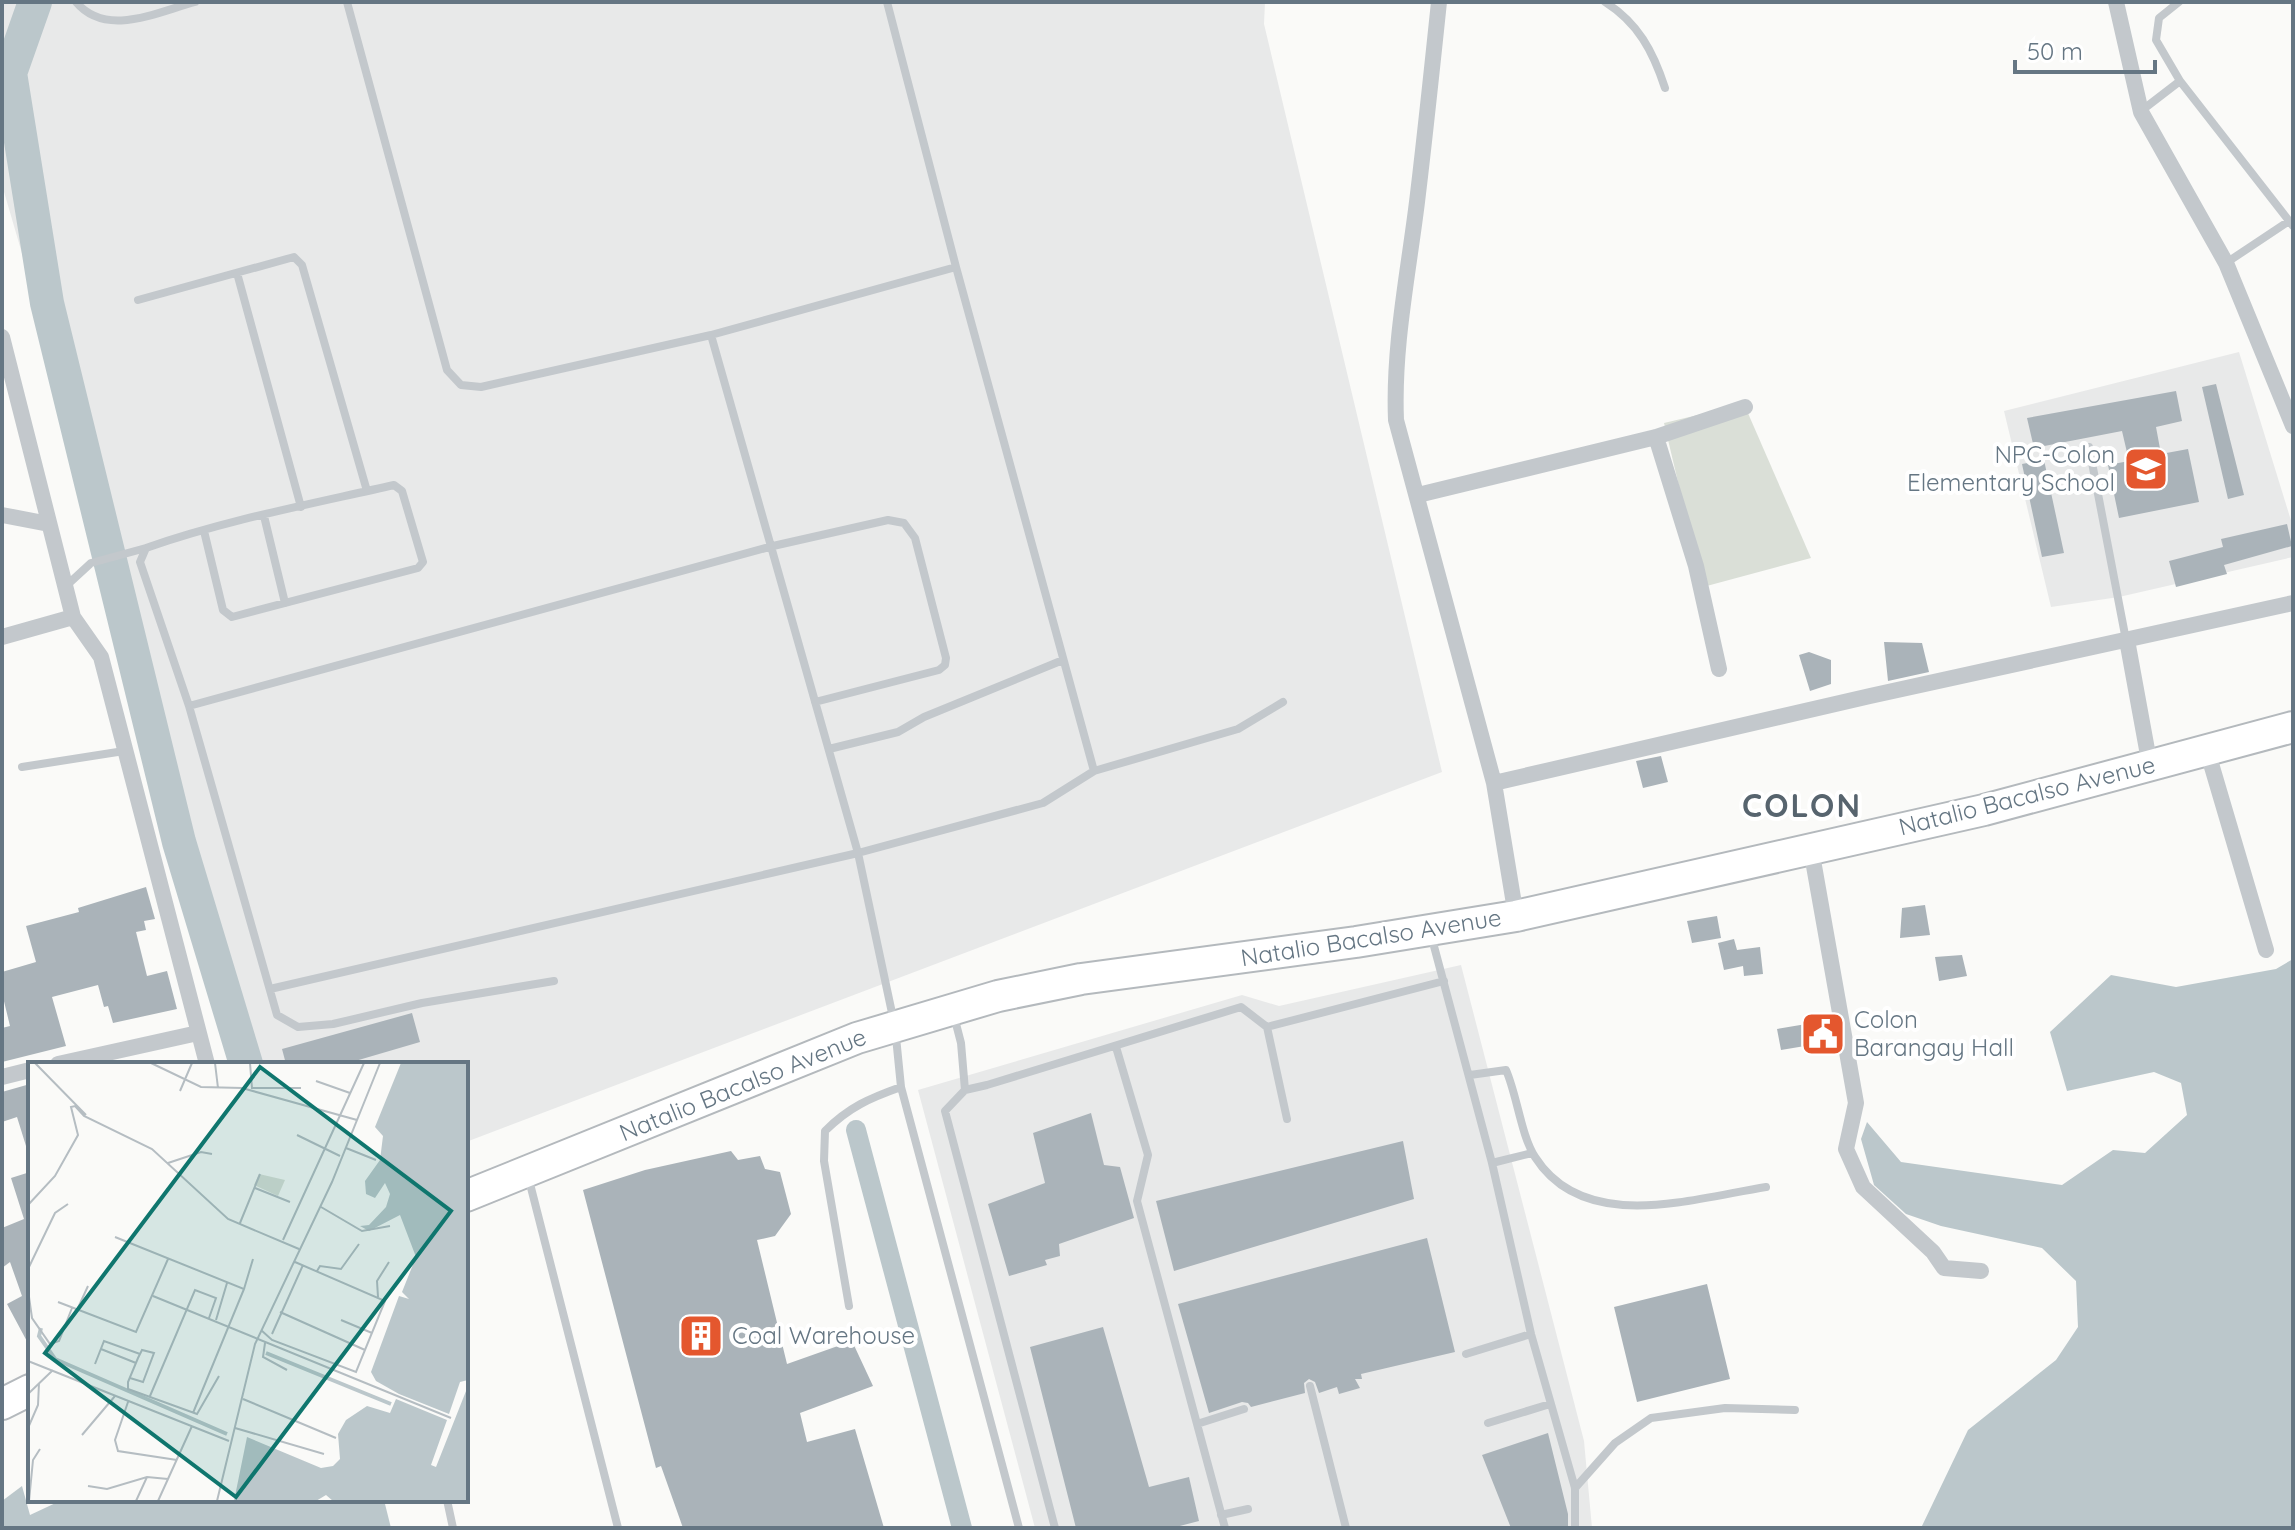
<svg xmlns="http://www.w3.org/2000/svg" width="2295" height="1530" font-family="Quicksand,sans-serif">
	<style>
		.built { fill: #e8e9e9 }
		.green { fill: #dadfd7 }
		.water { fill: #bbc7cb }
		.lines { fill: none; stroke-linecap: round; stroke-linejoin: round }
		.canal { stroke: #bbc7cb; stroke-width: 20 }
		.river { stroke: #bbc7cb; stroke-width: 34 }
		.building { fill: #aab3b9 }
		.highway-casing { stroke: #b4b9bd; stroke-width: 34 }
		.lane { stroke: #c3c8cc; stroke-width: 8 }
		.street { stroke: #c3c8cc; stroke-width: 16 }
		.highway { stroke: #fff; stroke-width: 30 }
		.labels { text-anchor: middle; stroke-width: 8; stroke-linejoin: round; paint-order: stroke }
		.poi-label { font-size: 24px; fill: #657683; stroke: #fff; text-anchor: start }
		.street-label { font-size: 24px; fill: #657683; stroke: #fff }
		.district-label { font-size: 32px; font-weight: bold; letter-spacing: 2px; fill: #57646e; stroke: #fff }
		.inset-river { fill: none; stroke: #bbc7cb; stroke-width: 4 }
		.inset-road { fill: none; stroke: #b5bdc2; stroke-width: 2 }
		.view { fill: #0f766e; fill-opacity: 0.15; stroke: #0f766e; stroke-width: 4 }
		.inset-edge { fill: none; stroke: #657683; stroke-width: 4 }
	</style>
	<rect width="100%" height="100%" fill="#fafaf8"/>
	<path class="built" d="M 2,2 L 1265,2 L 1264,24 L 1442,772 L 466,1142 L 466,1064 L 259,1064 L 2,185 Z
		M 2239,352 L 2293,527 L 2293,557 L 2119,597 L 2051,607 L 2004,411 Z
		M 1461,965 L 1584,1441 L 1592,1528 L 1035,1528 L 918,1090 L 1242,995 L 1279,1006 Z"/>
	<path class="green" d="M 1744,404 L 1811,558 L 1703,587 L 1664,423 Z"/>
	<path class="water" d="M 2293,959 L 2293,1528 L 1921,1528 L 1968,1430 L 2056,1360 L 2078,1327 L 2076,1281 L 2042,1248 L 1941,1226 L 1906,1214 L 1874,1185 L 1861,1139 L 1867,1122 L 1901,1162 L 2062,1185 L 2113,1150 L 2145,1153 L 2187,1115 L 2181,1083 L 2154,1072 L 2067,1091 L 2050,1032 L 2111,975 L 2176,987 L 2276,969 Z
		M 22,1486 L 30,1515 L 62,1500 L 384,1500 L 391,1528 L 2,1528 L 2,1501 Z"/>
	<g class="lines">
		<path class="canal" d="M 856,1130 L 962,1528"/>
		<path class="river" d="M 35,2 L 10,73 L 47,303 L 179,842 L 246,1064"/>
	</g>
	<path class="building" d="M 2216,384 L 2244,495 L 2228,499 L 2202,387 Z
		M 2176,391 L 2182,421 L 2156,427 L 2161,454 L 2188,449 L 2199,502 L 2119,518 L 2108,465 L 2129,461 L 2122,431 L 2034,448 L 2027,418 Z
		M 2044,460 L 2064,553 L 2042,557 L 2022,464 Z
		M 2287,524 L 2292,546 L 2224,565 L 2227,574 L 2176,587 L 2169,561 L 2223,547 L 2221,539 Z
		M 1884,642 L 1922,643 L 1929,672 L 1888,681 Z
		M 1809,652 L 1831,660 L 1831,684 L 1810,691 L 1799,655 Z
		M 1661,756 L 1668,782 L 1643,788 L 1636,761 Z
		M 146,887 L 155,919 L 144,921 L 146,930 L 136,932 L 147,976 L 167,971 L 177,1009 L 113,1023 L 108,1006 L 104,1007 L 98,985 L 52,997 L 66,1046 L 2,1062 L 2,1028 L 10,1026 L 2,993 L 2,972 L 36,962 L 26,926 L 79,912 L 78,908 Z
		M 1925,905 L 1930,935 L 1900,938 L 1902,908 Z
		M 1717,916 L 1721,938 L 1692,943 L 1687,921 Z
		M 1734,939 L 1737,950 L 1760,947 L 1763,974 L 1744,976 L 1743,966 L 1724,970 L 1718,943 Z
		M 1962,955 L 1967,976 L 1939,981 L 1935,957 Z
		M 412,1013 L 420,1042 L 345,1064 L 286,1064 L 282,1049 Z
		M 1830,1020 L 1835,1047 L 1812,1051 L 1811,1045 L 1781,1050 L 1777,1029 Z
		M 30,1084 L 30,1146 L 26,1146 L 17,1117 L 2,1122 L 2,1092 Z
		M 1091,1113 L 1104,1165 L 1120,1167 L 1134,1218 L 1059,1244 L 1060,1256 L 1045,1260 L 1047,1265 L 1009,1276 L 988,1204 L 1045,1183 L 1033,1133 Z
		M 1403,1141 L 1414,1199 L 1174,1271 L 1156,1201 Z
		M 731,1151 L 738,1160 L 760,1156 L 765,1169 L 780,1172 L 791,1214 L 775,1236 L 757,1240 L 787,1364 L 852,1341 L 873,1386 L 800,1413 L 807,1442 L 855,1429 L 884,1528 L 683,1528 L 661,1466 L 656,1468 L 583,1190 L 645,1170 Z
		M 30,1172 L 30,1347 L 7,1304 L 22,1296 L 10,1262 L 2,1268 L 2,1228 L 24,1219 L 11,1178 Z
		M 1427,1238 L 1455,1352 L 1361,1374 L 1362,1379 L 1355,1379 L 1360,1388 L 1339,1394 L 1337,1387 L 1319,1393 L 1315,1382 L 1309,1379 L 1304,1383 L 1305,1393 L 1251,1407 L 1248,1403 L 1242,1402 L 1209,1413 L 1178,1304 Z
		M 1707,1284 L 1730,1379 L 1637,1402 L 1614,1307 Z
		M 1103,1327 L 1149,1487 L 1189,1477 L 1199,1521 L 1172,1528 L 1076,1528 L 1030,1347 Z
		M 1548,1433 L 1568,1514 L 1568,1528 L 1511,1528 L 1482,1455 Z"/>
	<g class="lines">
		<g class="highway-casing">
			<path id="highway" d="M 466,1196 L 857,1038 L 998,996 L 1081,979 L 1356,942 L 1516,916 L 1984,810 L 2293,727
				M 2,1404 L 30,1390"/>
		</g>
		<path class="lane" d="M 76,2 C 106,38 157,12 195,2
			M 347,2 L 447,370 L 461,385 L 481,387 L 711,335 L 956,267
			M 1605,2 C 1638,23 1653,51 1665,88
			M 2179,2 L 2159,18 L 2156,40 L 2180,81 L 2293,226
			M 2141,111 L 2180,81
			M 2226,263 L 2289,221
			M 237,273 L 301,507
			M 138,300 L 294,257 L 302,265 L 367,491
			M 711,335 L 858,853 L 895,1027 L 901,1087 L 1019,1528
			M 2089,447 L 2126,640
			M 264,516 L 285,603
			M 204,531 L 223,610 L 232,617 L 418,568 L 423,562 L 402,491 L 394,485 C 311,504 226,520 146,548 L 140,562 L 189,706 L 277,1015 L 298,1027 L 333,1024 L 422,1003 L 554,981
			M 66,586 L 91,563 L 146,548
			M 189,706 L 773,546 L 888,520 L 904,523 L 915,538 L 946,658 L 945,665 L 939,670 L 815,702
			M 829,749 L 898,732 L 924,717 L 1063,660
			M 22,767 L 124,751
			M 1094,771 L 1238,729 L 1283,702
			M 1431,935 L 1492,1163 L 1531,1334 L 1575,1488 L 1575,1528
			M 270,989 L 858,853 L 1043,803 L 1094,771 L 956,267 L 887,2
			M 954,1016 L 961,1043 L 965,1090 L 945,1111 L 1055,1528
			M 1267,1027 L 1444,981
			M 1116,1047 L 1148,1155 L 1137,1201 L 1225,1528
			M 1470,1075 L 1506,1070 C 1517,1095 1521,1135 1535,1157 C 1584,1234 1691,1199 1766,1187
			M 965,1090 L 987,1085 L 1241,1007 L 1267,1027 L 1287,1119
			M 1492,1163 L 1532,1153
			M 528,1176 L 618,1528
			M 849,1306 L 824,1161 L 825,1131 C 849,1107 870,1098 901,1087
			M 1466,1354 L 1531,1334
			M 1310,1386 L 1346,1528
			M 1488,1423 L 1550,1404
			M 1197,1424 L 1244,1409
			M 1575,1488 L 1615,1443 L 1651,1418 L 1725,1408 L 1795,1410
			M 447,1500 L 453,1528
			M 1221,1515 L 1248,1509"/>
		<path class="street" d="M 1439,2 C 1432,69 1425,136 1417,202 C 1408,275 1393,347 1396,420 L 1494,783 L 1516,916
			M 2116,2 L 2141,112 L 2226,263 L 2293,426
			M 2,337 L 73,617 L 101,657 L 207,1064
			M 1656,437 L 1696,566 L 1719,669
			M 1418,495 L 1656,437 L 1745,407
			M 2,515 L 49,524
			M 2,637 L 73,617
			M 2127,640 L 2150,766
			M 2207,750 L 2266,950
			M 1494,783 L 1870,696 L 2293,603
			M 1811,849 L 1856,1103 L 1846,1149 L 1863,1187 L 1933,1252 L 1944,1268 L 1981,1271
			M 58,1064 L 198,1033
			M 2,1077 L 30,1070"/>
		<use href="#highway" class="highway"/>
	</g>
	<defs>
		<g id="school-square" transform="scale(2.3)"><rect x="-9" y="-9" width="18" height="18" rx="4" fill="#e4572e" stroke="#fff"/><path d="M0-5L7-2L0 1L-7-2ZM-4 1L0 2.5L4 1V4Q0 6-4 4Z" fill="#fff"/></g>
		<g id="civic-square" transform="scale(2.3)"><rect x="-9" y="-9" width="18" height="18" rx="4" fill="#e4572e" stroke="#fff"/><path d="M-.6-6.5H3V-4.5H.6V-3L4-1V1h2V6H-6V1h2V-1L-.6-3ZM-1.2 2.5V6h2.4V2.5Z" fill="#fff"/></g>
		<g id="building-square" transform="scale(2.3)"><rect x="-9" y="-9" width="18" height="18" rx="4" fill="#e4572e" stroke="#fff"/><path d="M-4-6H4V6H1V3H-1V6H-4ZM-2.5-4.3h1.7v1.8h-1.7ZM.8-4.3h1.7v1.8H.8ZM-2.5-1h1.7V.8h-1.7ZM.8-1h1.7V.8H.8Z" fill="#fff"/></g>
	</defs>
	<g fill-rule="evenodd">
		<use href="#school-square" x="2146" y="469"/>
		<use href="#civic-square" x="1823" y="1034"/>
		<use href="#building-square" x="701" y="1336"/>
	</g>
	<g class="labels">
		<g class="poi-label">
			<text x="2115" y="463" text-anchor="end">NPC-Colon<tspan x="2115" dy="28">Elementary School</tspan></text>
			<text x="1854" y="1028">Colon<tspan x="1854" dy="28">Barangay Hall</tspan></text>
			<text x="732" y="1344">Coal Warehouse</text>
		</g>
		<g class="street-label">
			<text transform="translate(2027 796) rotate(-14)" y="8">Natalio Bacalso Avenue</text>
			<text transform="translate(1371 938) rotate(-9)" y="8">Natalio Bacalso Avenue</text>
			<text transform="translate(743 1085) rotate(-22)" y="8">Natalio Bacalso Avenue</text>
		</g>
		<g class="district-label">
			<text x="1802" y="817">COLON</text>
		</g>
	</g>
	<g transform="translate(28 1062)">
		<rect width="440" height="440" fill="#fafaf8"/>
		<path d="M 231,112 L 257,118 L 250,134 L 226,123 Z" fill="#dadfd7"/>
		<path d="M 373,1 L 440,1 L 440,318 L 432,320 L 421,352 L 371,332 L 348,319 L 343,310 L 371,234 L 381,237 L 374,230 L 388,195 L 372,153 L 341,169 L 332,164 L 341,163 L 358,145 L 362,132 L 357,121 L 347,136 L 338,132 L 337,119 L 352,98 L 355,74 L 347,65 ZM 440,324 L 440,439 L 305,439 L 298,433 L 288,439 L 206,439 L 219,375 L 293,406 L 305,404 L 312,397 L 310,372 L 318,358 L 339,344 L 362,351 L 368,337 L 419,358 L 403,403 L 408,405 Z" fill="#bbc7cb"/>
		<path class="inset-river" d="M 13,266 L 11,274 L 27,297 L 199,372M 238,291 L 363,342"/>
		<path class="inset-road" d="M 7,1 L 58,53M 123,1 L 173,25 L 214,26 L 329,58M 187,1 L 190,26M 222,1 L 224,26 L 273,26M 288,19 L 322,31M 152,29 L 164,1M 269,73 L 312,94M 318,86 L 348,98M 140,101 L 173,90 L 184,92M 227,126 L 262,140M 0,143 L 27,114 L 50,73 L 43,45 L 47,44 L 56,54 L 124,87 L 200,157 L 271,187M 293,145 L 334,169 L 362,164M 212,161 L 232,112M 87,175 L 216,227 L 165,351M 255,178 L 336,1M 0,207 L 27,151 L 40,142M 289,209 L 292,204 L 313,207 L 331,182M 216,227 L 225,197M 0,228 L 4,256 L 22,282 L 31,279 L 44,246M 125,234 L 423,356M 350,235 L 349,219 L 361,200M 30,240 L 108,270 L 140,197M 49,248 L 60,224M 252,250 L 337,288M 188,258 L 199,221M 313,258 L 344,271M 233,268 L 244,278 L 328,310 L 357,239 L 267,200M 244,272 L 275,203M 237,281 L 235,295 L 259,308M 73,287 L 108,301M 0,299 L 201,379M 67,302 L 76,279 L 112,292M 102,316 L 115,320 L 126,291 L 114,288 L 110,296 L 100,320 L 100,327 L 169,352 L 191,314M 0,332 L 25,308M 122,334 L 167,228 L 188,236 L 181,256M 215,337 L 308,376M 100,340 L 87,378 L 90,389 L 149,398M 0,366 L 10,343 L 11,321M 207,366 L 296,392M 54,373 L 87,334M 60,424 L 79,427 L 119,415 L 140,417M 1,439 L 5,398 L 12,387M 108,439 L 119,415M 130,439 L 164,364M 189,439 L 227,282 L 304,120 L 352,1"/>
		<path class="view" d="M 232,5 L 423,149 L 208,435 L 17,291 Z"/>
		<rect width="440" height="440" class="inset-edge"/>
	</g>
	<rect width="2295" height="1530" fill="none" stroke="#657683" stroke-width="8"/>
	<path d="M2015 60v12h140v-12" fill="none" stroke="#657683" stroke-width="4"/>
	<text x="2027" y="60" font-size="24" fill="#657683" stroke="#ffffff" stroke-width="6" paint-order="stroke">50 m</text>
</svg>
